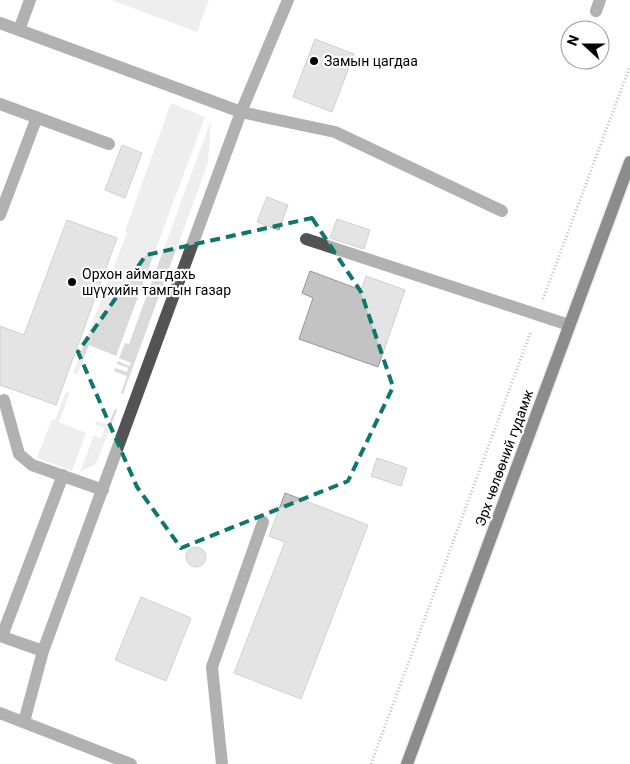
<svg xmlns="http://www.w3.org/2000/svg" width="630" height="764" font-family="Roboto,sans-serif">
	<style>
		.green { fill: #dadada }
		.building { fill: #c3c3c3; stroke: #979797 }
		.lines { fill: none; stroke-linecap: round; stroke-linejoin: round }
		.major-casing { stroke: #dbdbdb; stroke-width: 15 }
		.path { stroke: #757575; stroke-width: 3; stroke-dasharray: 1 2.5; stroke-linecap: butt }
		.minor { stroke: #535353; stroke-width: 12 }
		.major { stroke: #000; stroke-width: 12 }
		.marked { fill: none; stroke: #0f766e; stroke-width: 4; stroke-dasharray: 10 6; stroke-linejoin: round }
		.poi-dot { fill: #000; stroke: #fff; stroke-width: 2 }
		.labels { text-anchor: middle; stroke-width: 4.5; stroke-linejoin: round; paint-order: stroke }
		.poi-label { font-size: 14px; fill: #000; stroke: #fff; text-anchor: start }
		.street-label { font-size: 14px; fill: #000; stroke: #fff }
	</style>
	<rect width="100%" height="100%" fill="#fff"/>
	<path class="green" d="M 111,0 L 209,0 L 197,32 Z
		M 171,103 L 205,117 L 116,356 L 89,345 L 77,375 L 73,373 L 127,233 L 125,231 Z
		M 211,120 L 208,163 L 123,394 L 121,393 L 127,376 L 114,371 L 115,368 L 127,372 L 128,368 L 117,364 L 118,361 L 129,366 L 131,363 L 119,358 L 125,343 L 129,344 Z
		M 66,391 L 70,392 L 59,422 L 86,433 L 72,471 L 37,458 L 52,419 L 55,420 Z
		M 115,409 L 117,410 L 96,464 L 80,472 L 94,435 L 101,438 L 105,428 L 95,424 L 96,421 L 108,425 Z"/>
	<path class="building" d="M 315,39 L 354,54 L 332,112 L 293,97 Z
		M 122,145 L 142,153 L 125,198 L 105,190 Z
		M 267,197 L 288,205 L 279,230 L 257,222 Z
		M 337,219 L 370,230 L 364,249 L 330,238 Z
		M 67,220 L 117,238 L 56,405 L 0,385 L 0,326 L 24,335 Z
		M 310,271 L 361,290 L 366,276 L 405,290 L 378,367 L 299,339 L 313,298 L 302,293 Z
		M 377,458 L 407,468 L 401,486 L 371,476 Z
		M 285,493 L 368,525 L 301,699 L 234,673 L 285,542 L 269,536 Z
		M186 557a10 10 0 1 1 20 0a10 10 0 1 1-20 0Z
		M 141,597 L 191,618 L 166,681 L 115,660 Z"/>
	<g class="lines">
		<g class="major-casing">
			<path id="major" d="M 407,764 L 630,162"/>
		</g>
		<path class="path" d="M 543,299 L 630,66
			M 371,764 L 531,331"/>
		<path class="minor" d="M 596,11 L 600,0
			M 0,23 L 241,112 L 335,132 L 502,211
			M 19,30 L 30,0
			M 0,104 L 109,144
			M 0,215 L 37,117
			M 306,239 L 569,325
			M 4,400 L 19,454 L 32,465 L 103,490
			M 0,636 L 43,651
			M 2,636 L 63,475
			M 0,713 L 131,764
			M 24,722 L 43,651 L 241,112 L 288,0
			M 222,764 L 212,667 L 263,522"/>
		<use href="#major" class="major"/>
	</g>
	<path d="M0 0H630V764H0ZM 312,218 L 361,292 L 393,387 L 348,481 L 181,548 L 137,487 L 78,352 L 146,255 Z" fill="#fff" fill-opacity=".55" fill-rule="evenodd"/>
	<path class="marked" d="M 312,218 L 361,292 L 393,387 L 348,481 L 181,548 L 137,487 L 78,352 L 146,255 Z"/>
	<g class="poi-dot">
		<circle cx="314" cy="61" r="5"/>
		<circle cx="72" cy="282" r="5"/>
	</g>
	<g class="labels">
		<g class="poi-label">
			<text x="324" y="66">Замын цагдаа</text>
			<text x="82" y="279">Орхон аймагдахь<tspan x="82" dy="16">шүүхийн тамгын газар</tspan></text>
		</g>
		<g class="street-label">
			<text transform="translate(504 458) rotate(-70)" y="5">Эрх чөлөөний гудамж</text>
		</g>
	</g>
	<g transform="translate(585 45) rotate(291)"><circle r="24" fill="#ffffff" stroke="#999999"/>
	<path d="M0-4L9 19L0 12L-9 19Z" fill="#000000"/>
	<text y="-8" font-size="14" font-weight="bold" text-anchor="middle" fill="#000000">N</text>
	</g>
</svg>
